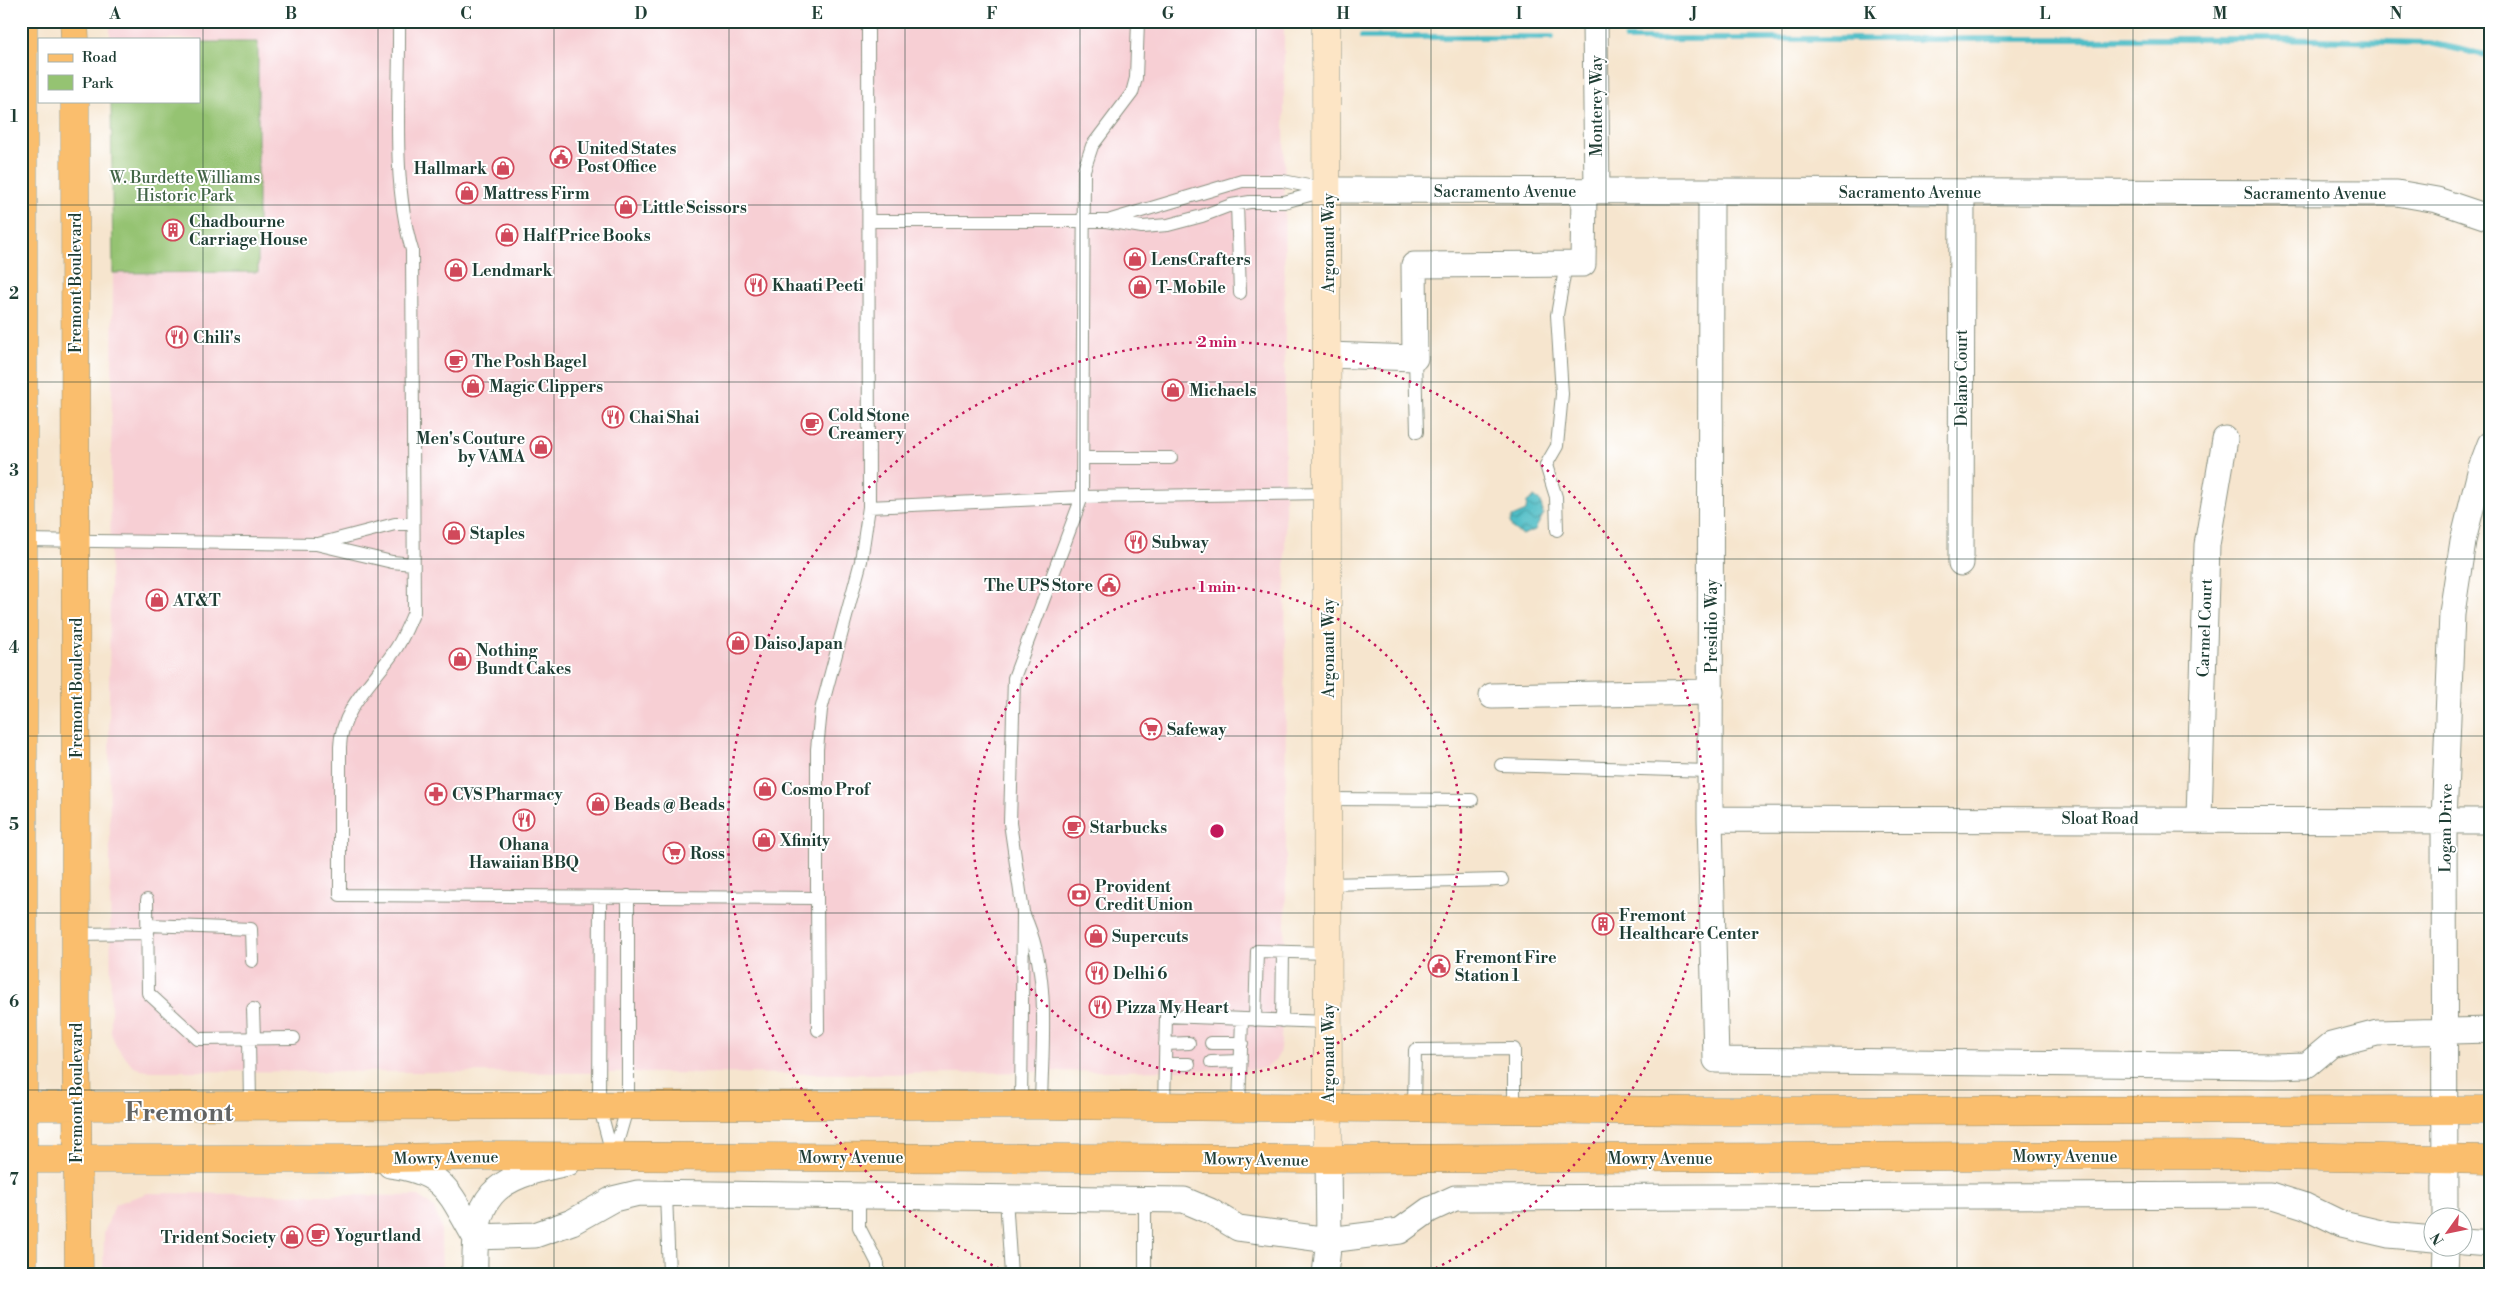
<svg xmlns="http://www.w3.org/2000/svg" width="2511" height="1295" font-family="'Libre Bodoni',serif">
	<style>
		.built { fill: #f7cfd4 }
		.park { fill: #95c372; stroke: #5a8053 }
		.water { fill: url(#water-waves); stroke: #377d7d }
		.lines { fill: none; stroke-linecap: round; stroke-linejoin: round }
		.stream { stroke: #4fbdc6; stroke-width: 6 }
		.lane-casing { stroke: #8a9181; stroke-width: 14 }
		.street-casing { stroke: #8a9181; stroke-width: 27 }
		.secondary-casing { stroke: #8a9181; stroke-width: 29 }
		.primary-casing { stroke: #8a9181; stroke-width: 29 }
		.lane { stroke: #fff; stroke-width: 12 }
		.street { stroke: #fff; stroke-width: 25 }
		.secondary { stroke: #fde5c5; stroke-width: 28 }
		.primary { stroke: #fabe6d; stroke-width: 28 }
		.grid { fill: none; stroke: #1f3d34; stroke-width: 1; stroke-opacity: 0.55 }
		.ring { fill: none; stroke: #c2185b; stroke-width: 2.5; stroke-dasharray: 2.5 5 }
		.labels { text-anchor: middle; stroke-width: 4; stroke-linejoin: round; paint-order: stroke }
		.street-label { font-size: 16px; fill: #1f3d34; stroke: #fff }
		.poi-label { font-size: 16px; font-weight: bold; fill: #1f3d34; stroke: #fff; text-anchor: start }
		.park-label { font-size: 16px; fill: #426547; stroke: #fff }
		.town-label { font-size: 26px; font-weight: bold; fill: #626464; stroke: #fff }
		.centre { fill: #c2185b; stroke: #fff; stroke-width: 2.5 }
		.ring-label { font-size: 15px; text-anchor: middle; font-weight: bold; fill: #c2185b; stroke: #fff; stroke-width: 4; stroke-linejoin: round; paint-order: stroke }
		.neatline { fill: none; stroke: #1f3d34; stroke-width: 2 }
		.grid-label { font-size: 16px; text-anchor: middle; font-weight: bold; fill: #1f3d34 }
	</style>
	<defs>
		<pattern id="water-waves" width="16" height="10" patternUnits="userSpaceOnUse" patternTransform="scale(1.25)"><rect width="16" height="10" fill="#4fbdc6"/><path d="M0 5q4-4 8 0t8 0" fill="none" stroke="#419ba2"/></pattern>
	</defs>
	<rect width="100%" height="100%" fill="#fff"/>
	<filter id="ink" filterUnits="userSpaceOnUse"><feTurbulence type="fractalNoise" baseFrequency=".02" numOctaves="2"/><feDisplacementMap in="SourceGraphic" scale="10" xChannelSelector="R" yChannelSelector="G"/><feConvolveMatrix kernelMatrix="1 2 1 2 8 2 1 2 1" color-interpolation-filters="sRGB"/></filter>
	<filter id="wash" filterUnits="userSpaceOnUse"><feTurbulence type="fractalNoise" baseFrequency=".0096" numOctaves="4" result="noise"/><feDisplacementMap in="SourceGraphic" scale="20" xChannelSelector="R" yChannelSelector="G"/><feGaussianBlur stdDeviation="1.12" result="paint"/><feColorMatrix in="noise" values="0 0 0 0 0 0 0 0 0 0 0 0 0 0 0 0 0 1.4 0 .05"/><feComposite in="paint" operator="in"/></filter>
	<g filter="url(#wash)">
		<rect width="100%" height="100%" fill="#f6e5ce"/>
		<path class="built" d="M 110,21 L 1284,21 L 1286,893 L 1281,1042 L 1279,1054 L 1275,1061 L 1265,1068 L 1258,1069 L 872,1074 L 151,1071 L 141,1070 L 131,1064 L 116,1046 L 111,1033 L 109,690 L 113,273 L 258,272 L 258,43 L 199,42 L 199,39 L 110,39 Z
			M 148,1193 L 419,1196 L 434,1208 L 441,1227 L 442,1274 L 103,1274 L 104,1233 L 115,1204 Z"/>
		<path class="park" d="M 199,42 L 258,42 L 258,272 L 113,273 L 111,101 L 199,101 Z"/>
		<path class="water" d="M 1534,497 L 1541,502 L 1543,515 L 1535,530 L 1522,535 L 1512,528 L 1510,522 L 1512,517 L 1526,511 L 1527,502 Z"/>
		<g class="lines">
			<path class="stream" d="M 1362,37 L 1552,37
				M 1626,39 L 2274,39 L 2430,43 L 2490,56"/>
		</g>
	</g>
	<g filter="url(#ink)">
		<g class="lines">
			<g class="lane-casing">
				<path id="lane" d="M 399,21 C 400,94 391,180 412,250 L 414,612 C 409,623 404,636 397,647 C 377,679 341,707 340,747 L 340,895 L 817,898 L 817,749 L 821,710 L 861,561 L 869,507 L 868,21
					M 1237,204 L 1240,293
					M 1111,220 L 1242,181 L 1283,181 L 1324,189
					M 870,221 L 1106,221 L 1142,227 L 1168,225 L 1202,216 L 1231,205 L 1250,202 L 1284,202 L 1328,190
					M 1415,358 L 1417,432
					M 1083,458 L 1171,458
					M 869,507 L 1082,497 L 1328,493
					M 1557,530 L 1556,497 L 1546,465 L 1557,446 L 1562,394 L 1557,315 L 1566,264
					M 22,540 L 316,544 L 392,562 L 413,564
					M 318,544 L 395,524 L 413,524
					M 1501,765 L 1710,771
					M 1328,799 L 1472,800
					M 1328,884 L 1502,880
					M 600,897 L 599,1105 L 613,1157
					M 817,898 L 818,1030
					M 147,900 L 148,993 L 198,1039 L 294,1038
					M 1024,915 C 1051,974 1042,1042 1041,1105
					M 148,925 L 251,929 L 252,961
					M 77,934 L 148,933
					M 253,1009 L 254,1038
					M 1255,1020 L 1257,951 L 1328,953
					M 1282,1021 L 1283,952
					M 249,1038 L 250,1104
					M 1211,1043 L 1242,1043
					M 1165,1044 L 1189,1043
					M 1211,1062 L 1241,1061
					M 1165,1064 L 1189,1064
					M 1021,1105 L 1023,912 L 1010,823 L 1014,678 L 1082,497 L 1084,170 L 1092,146 L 1132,93 L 1136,78 L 1138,21
					M 1164,1106 L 1166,1016 L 1328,1022
					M 1239,1106 L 1242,1019
					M 1414,1107 L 1415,1050 L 1514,1049 L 1514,1108
					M 613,1157 L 628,1105 L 628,896
					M 666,1193 L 669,1274
					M 859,1196 L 859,1227 L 878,1264 L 878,1274
					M 1006,1198 L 1011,1274
					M 1145,1200 L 1145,1274"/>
			</g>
			<g class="street-casing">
				<path id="street" d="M 1595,21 L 1597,191
					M 1328,190 L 2397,193 L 2437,200 L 2490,218
					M 1711,191 L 1710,819 L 1716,1060 L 2274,1066 L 2307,1065 L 2331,1045 L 2377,1033 L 2490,1030
					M 1328,355 L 1415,358 L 1414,265 L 1583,264 L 1584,191
					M 1961,563 L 1962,192
					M 1492,696 L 1711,692
					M 2199,818 L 2207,545 L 2225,439
					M 1710,819 L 2490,821
					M 390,1165 C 446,1172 449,1193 475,1237
					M 2445,1218 L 2444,822 L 2452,613 L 2463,541 L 2481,468 L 2490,444
					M 475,1237 L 535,1235 L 572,1222 L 613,1199 L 638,1193 L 1184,1200 L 1210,1211 L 1238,1228 L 1329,1240 L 1400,1231 L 1429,1210 L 1455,1198 L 2270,1195 L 2305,1206 L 2342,1224 L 2389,1235 L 2434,1239
					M 2464,1242 L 2490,1244
					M 475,1274 C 473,1194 492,1178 568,1163
					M 1325,1274 L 1329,1240 L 1328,1159
					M 2445,1274 L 2446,1248"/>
			</g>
			<g class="secondary-casing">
				<path id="secondary" d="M 1326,21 L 1328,1159"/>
			</g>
			<g class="primary-casing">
				<path id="primary" d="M 74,21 L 75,39
					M 75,101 L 76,1020 L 79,1274
					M 21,1106 L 1041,1105 L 1702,1111 L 2490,1110
					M 21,1159 L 344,1159 L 486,1156 L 1328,1159 L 2219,1155 L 2490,1160
					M 23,1274 L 23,21"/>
			</g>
			<use href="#lane" class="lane"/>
			<use href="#street" class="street"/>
			<use href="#secondary" class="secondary"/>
			<use href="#primary" class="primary"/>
		</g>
	</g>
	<path class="grid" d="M 203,21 L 203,1274M 378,21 L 378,1274M 554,21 L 554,1274M 729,21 L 729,1274M 905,21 L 905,1274M 1080,21 L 1080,1274M 1256,21 L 1256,1274M 1431,21 L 1431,1274M 1606,21 L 1606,1274M 1782,21 L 1782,1274M 1957,21 L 1957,1274M 2133,21 L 2133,1274M 2308,21 L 2308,1274M 21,205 L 2490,205M 21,382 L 2490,382M 21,559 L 2490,559M 21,736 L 2490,736M 21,913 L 2490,913M 21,1090 L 2490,1090"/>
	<g class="ring">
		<circle cx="1217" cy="831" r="244"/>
		<path d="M1006 1272A489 489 0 1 1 1428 1272"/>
	</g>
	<defs>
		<g id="civic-ring" transform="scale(1.125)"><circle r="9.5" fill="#fff" stroke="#d1495b" stroke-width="1.5"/><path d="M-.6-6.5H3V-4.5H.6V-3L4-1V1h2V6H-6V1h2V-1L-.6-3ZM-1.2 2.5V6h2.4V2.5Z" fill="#d1495b"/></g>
		<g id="shop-ring" transform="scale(1.125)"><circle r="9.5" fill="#fff" stroke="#d1495b" stroke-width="1.5"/><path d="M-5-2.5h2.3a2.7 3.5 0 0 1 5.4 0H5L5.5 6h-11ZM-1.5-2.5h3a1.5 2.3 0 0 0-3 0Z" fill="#d1495b"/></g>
		<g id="building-ring" transform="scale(1.125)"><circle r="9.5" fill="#fff" stroke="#d1495b" stroke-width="1.5"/><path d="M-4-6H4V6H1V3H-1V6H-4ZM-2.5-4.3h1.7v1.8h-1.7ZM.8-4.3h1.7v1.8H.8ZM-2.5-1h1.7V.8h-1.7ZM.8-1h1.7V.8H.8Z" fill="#d1495b"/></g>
		<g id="restaurant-ring" transform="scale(1.125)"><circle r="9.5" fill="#fff" stroke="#d1495b" stroke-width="1.5"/><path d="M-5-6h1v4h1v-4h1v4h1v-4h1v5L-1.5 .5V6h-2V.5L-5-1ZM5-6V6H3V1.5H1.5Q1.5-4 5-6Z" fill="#d1495b"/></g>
		<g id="cafe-ring" transform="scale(1.125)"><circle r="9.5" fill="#fff" stroke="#d1495b" stroke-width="1.5"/><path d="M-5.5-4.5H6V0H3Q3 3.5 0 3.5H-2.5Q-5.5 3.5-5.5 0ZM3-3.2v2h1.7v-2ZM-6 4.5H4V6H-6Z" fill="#d1495b"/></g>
		<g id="supermarket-ring" transform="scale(1.125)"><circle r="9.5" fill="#fff" stroke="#d1495b" stroke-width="1.5"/><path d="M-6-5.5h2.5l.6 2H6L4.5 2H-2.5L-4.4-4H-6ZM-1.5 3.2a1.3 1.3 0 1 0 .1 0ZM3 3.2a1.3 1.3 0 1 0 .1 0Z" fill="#d1495b"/></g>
		<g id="pharmacy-ring" transform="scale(1.125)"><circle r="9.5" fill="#fff" stroke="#d1495b" stroke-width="1.5"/><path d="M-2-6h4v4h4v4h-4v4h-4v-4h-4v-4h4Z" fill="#d1495b"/></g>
		<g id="bank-ring" transform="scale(1.125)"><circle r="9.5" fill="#fff" stroke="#d1495b" stroke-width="1.5"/><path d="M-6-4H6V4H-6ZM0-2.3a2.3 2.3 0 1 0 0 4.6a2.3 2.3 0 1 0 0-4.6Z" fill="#d1495b"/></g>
	</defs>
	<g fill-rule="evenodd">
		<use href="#civic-ring" x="561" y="157"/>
		<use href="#shop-ring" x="503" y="168"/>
		<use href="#shop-ring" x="467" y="193"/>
		<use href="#shop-ring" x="626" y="207"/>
		<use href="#building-ring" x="173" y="230"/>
		<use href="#shop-ring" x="507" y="235"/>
		<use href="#shop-ring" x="1135" y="259"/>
		<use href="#shop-ring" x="456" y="270"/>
		<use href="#restaurant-ring" x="756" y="285"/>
		<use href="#shop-ring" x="1140" y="287"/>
		<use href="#restaurant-ring" x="177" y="337"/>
		<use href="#cafe-ring" x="456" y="361"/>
		<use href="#shop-ring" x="473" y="386"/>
		<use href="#shop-ring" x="1173" y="390"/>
		<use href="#restaurant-ring" x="613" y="417"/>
		<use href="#cafe-ring" x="812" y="424"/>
		<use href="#shop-ring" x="541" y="447"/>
		<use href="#shop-ring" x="454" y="533"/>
		<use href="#restaurant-ring" x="1136" y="542"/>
		<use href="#civic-ring" x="1109" y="585"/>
		<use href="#shop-ring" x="157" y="600"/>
		<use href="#shop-ring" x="738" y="643"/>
		<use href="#shop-ring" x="460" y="659"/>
		<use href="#supermarket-ring" x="1151" y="729"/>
		<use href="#shop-ring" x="765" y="789"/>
		<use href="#pharmacy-ring" x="436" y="794"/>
		<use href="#shop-ring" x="598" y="804"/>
		<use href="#restaurant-ring" x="524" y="820"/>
		<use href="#cafe-ring" x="1074" y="827"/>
		<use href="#shop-ring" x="764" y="840"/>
		<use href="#supermarket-ring" x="674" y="853"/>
		<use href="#bank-ring" x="1079" y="895"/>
		<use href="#building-ring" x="1603" y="924"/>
		<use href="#shop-ring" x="1096" y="936"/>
		<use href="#civic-ring" x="1439" y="966"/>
		<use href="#restaurant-ring" x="1097" y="973"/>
		<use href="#restaurant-ring" x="1100" y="1007"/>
		<use href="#cafe-ring" x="318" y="1235"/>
		<use href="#shop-ring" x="292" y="1237"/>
	</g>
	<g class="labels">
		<g class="street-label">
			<text transform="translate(1596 106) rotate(-90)" y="6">Monterey Way</text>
			<text x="1505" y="197">Sacramento Avenue</text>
			<text x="1910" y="198">Sacramento Avenue</text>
			<text x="2315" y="199">Sacramento Avenue</text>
			<text transform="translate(1328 243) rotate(-90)" y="6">Argonaut Way</text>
			<text transform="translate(75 283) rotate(-90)" y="6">Fremont Boulevard</text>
			<text transform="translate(1961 378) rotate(-90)" y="6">Delano Court</text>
			<text transform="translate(1711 626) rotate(-90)" y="6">Presidio Way</text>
			<text transform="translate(2204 628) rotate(-88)" y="6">Carmel Court</text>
			<text transform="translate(1328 648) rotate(-90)" y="6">Argonaut Way</text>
			<text transform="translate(76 688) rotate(-90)" y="6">Fremont Boulevard</text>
			<text x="2100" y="824">Sloat Road</text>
			<text transform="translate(2445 828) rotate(-89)" y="6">Logan Drive</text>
			<text transform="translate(1328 1053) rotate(-90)" y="6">Argonaut Way</text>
			<text transform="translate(76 1093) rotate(-90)" y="6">Fremont Boulevard</text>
			<text x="2065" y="1162">Mowry Avenue</text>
			<text transform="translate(446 1157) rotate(-1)" y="6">Mowry Avenue</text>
			<text x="851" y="1163">Mowry Avenue</text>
			<text x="1660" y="1164">Mowry Avenue</text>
			<text transform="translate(1256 1159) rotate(1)" y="6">Mowry Avenue</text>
		</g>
		<g class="poi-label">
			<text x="577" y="154">United States<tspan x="577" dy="18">Post Office</tspan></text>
			<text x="487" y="174" text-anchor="end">Hallmark</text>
			<text x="483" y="199">Mattress Firm</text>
			<text x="642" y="213">Little Scissors</text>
			<text x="189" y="227">Chadbourne<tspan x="189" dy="18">Carriage House</tspan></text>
			<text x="523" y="241">Half Price Books</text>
			<text x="1151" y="265">LensCrafters</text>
			<text x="472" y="276">Lendmark</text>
			<text x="772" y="291">Khaati Peeti</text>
			<text x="1156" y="293">T-Mobile</text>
			<text x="193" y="343">Chili's</text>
			<text x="472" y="367">The Posh Bagel</text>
			<text x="489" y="392">Magic Clippers</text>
			<text x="1189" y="396">Michaels</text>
			<text x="828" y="421">Cold Stone<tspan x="828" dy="18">Creamery</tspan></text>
			<text x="629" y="423">Chai Shai</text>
			<text x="525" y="444" text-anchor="end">Men's Couture<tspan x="525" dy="18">by VAMA</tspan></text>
			<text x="470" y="539">Staples</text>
			<text x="1152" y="548">Subway</text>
			<text x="1093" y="591" text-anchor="end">The UPS Store</text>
			<text x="173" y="606">AT&amp;T</text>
			<text x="754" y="649">Daiso Japan</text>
			<text x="476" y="656">Nothing<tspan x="476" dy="18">Bundt Cakes</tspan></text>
			<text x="1167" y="735">Safeway</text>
			<text x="781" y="795">Cosmo Prof</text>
			<text x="452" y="800">CVS Pharmacy</text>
			<text x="614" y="810">Beads @ Beads</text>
			<text x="1090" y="833">Starbucks</text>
			<text x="780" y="846">Xfinity</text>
			<text x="524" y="850" text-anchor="middle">Ohana<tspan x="524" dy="18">Hawaiian BBQ</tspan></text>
			<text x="690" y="859">Ross</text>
			<text x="1095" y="892">Provident<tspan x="1095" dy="18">Credit Union</tspan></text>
			<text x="1619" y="921">Fremont<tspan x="1619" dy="18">Healthcare Center</tspan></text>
			<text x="1112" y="942">Supercuts</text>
			<text x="1455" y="963">Fremont Fire<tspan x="1455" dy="18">Station 1</tspan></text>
			<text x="1113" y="979">Delhi 6</text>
			<text x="1116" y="1013">Pizza My Heart</text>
			<text x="334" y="1241">Yogurtland</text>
			<text x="276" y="1243" text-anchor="end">Trident Society</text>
		</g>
		<g class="park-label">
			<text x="185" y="183">W. Burdette Williams<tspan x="185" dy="18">Historic Park</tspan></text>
		</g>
		<g class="town-label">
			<text x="179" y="1121">Fremont</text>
		</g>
	</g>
	<circle cx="1217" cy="831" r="8" class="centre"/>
	<g class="ring-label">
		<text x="1217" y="347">2 min</text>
		<text x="1217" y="592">1 min</text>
	</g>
	<rect width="2511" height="1295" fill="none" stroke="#fff" stroke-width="55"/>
	<rect x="38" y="38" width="162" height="65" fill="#ffffff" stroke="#a5b1ae"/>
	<rect x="48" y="54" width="25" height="8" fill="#fabe6d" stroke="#a5b1ae"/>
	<text x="82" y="62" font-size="15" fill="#1f3d34">Road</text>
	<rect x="48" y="75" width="25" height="15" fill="#95c372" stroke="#a5b1ae"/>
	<text x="82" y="88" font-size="15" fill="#1f3d34">Park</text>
	<g transform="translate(2448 1232) rotate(237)"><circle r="24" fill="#ffffff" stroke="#a5b1ae"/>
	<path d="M0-4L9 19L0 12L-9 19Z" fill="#d1495b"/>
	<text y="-8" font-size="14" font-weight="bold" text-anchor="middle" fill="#1f3d34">N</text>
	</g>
	<rect x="28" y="28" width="2456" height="1240" class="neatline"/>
	<g class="grid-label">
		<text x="115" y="19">A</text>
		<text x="291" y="19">B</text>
		<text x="466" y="19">C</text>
		<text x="641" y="19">D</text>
		<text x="817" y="19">E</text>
		<text x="992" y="19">F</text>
		<text x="1168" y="19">G</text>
		<text x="1343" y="19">H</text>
		<text x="1519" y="19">I</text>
		<text x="1694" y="19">J</text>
		<text x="1870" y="19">K</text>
		<text x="2045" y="19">L</text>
		<text x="2220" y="19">M</text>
		<text x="2396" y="19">N</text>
		<text x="14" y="122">1</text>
		<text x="14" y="299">2</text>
		<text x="14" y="476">3</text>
		<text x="14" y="653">4</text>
		<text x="14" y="830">5</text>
		<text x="14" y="1007">6</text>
		<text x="14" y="1185">7</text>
	</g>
</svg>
